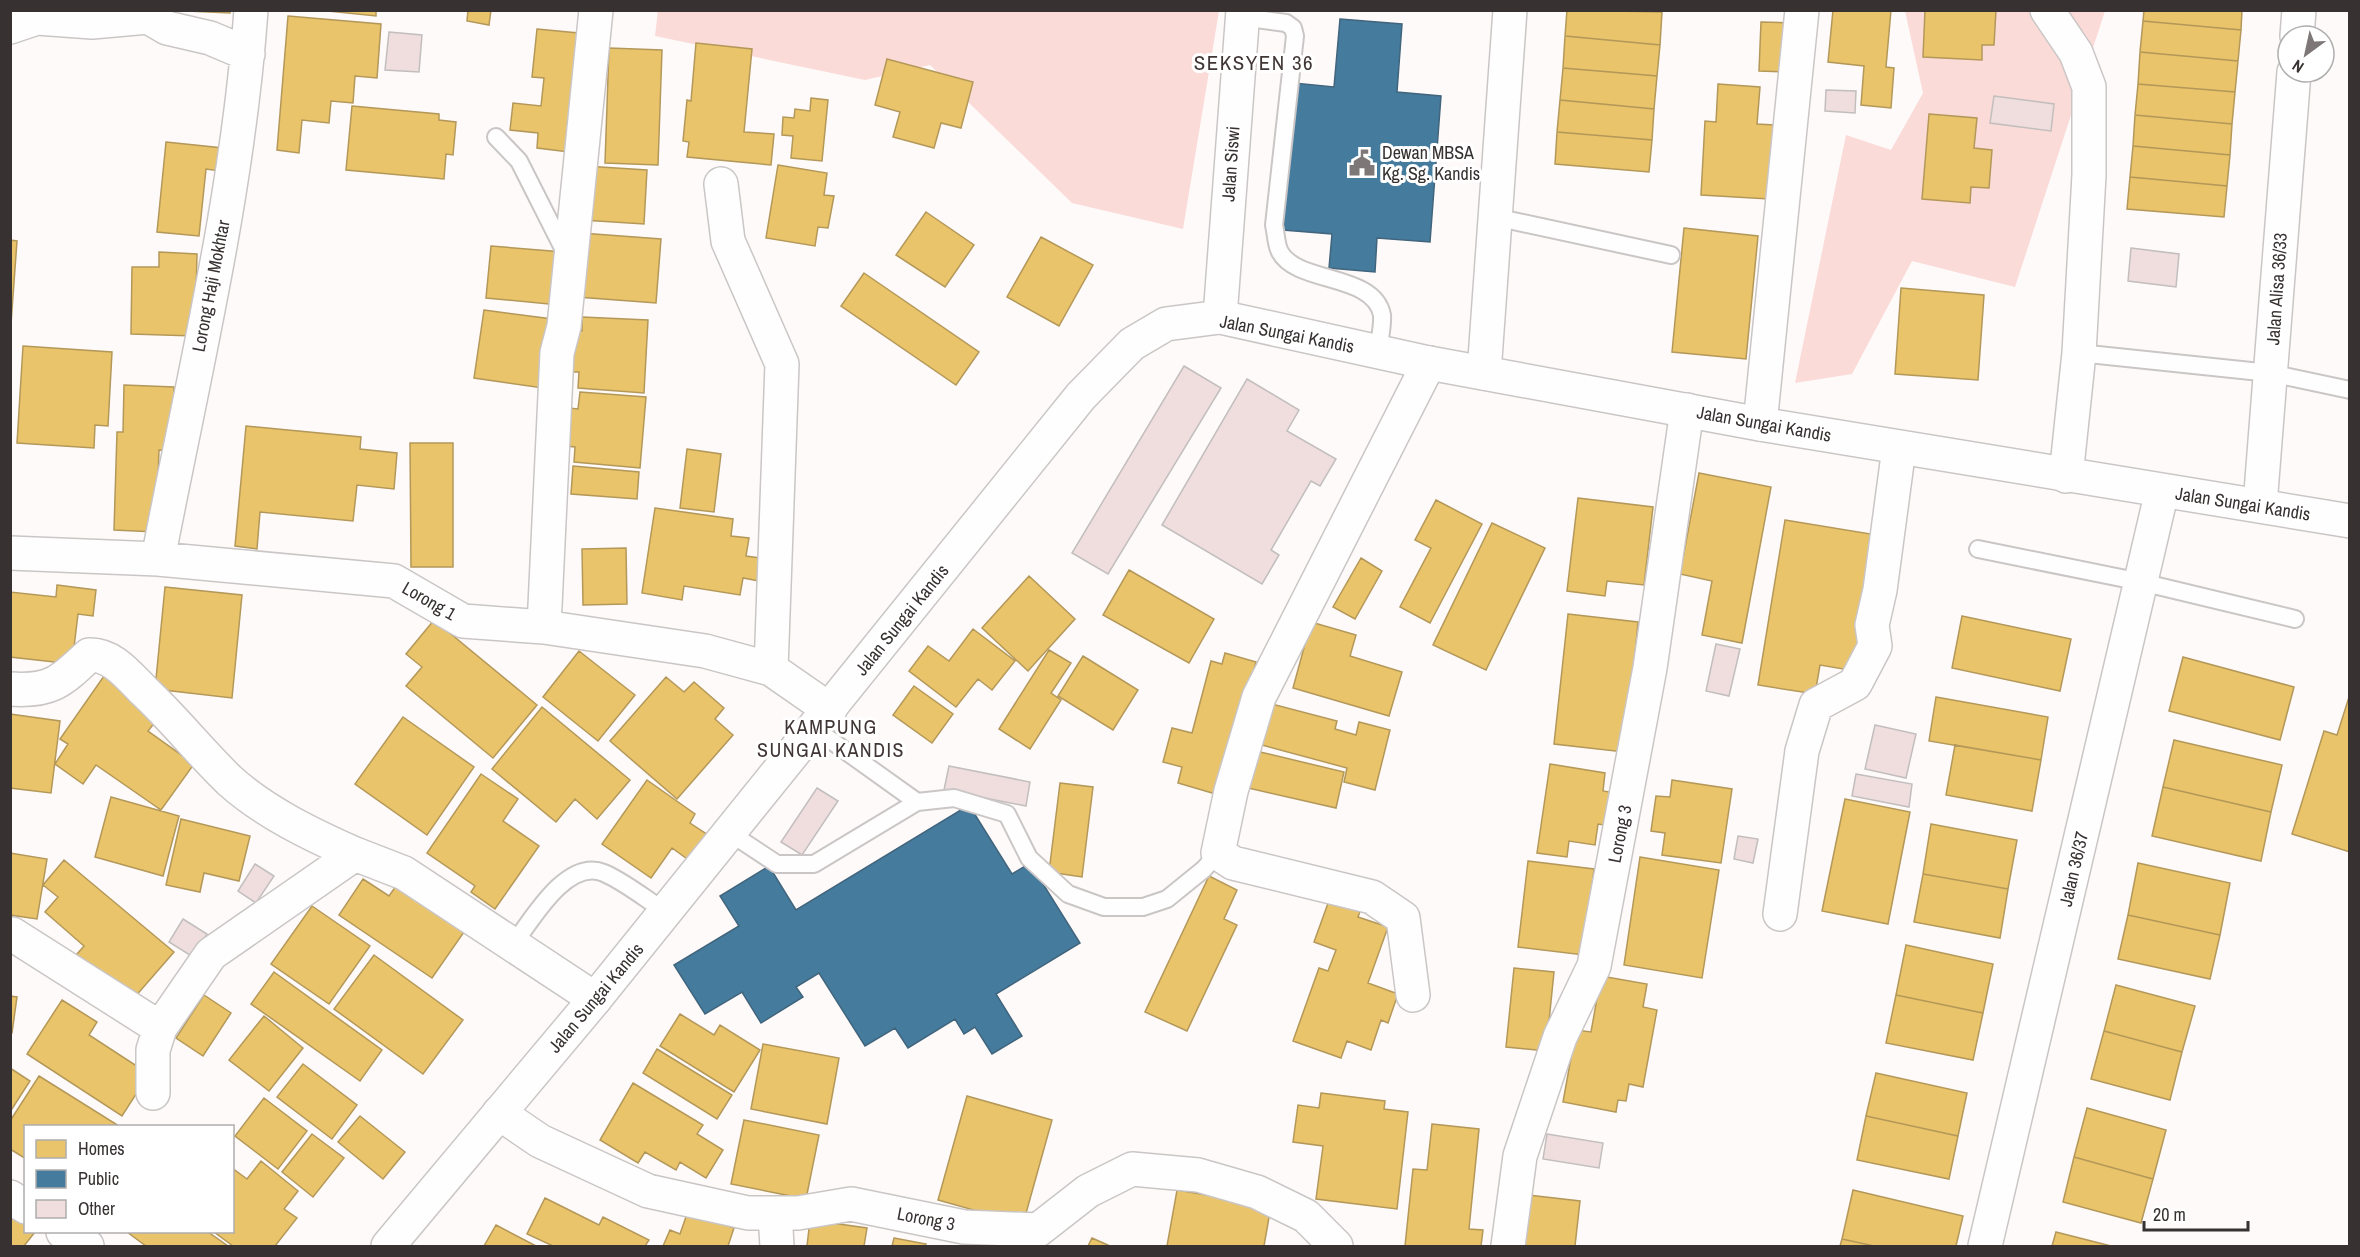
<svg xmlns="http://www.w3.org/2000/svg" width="2360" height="1257" font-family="'Archivo Narrow',sans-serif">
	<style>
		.green { fill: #fadbd8 }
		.homes { fill: #e9c46a; stroke: #b49859; stroke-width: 1.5 }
		.public { fill: #457b9d; stroke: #41657d; stroke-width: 1.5 }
		.building { fill: #efdedd; stroke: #c2bebe; stroke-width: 1.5 }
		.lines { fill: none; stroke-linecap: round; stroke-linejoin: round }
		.service-casing { stroke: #cac6c6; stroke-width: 20 }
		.minor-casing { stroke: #cac6c6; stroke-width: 36 }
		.tertiary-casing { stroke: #cac6c6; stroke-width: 36 }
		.service { stroke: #fffefe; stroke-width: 16 }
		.minor { stroke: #fffefe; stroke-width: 33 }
		.tertiary { stroke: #fffefe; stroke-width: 33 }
		.labels { text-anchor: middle; stroke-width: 6; stroke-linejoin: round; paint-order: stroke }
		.poi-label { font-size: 18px; fill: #373131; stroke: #fff; text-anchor: start }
		.street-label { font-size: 18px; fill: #373131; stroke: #fff }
		.neighbourhood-label { font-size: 20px; letter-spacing: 1.5px; fill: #413636; stroke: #fff }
		.quarter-label { font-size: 21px; letter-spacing: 1.5px; fill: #413636; stroke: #fff }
	</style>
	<rect width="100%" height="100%" fill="#fefafa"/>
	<path class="green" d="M 658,10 L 1219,11 L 1183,229 L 1072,203 L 930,65 L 865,80 L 655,36 Z
		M 1905,11 L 2105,11 L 2015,287 L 1912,261 L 1852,374 L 1795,383 L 1846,135 L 1891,150 L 1923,93 Z"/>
	<path class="homes" d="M 165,10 L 230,10 L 230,13 Z
		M 318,10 L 376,10 L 376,16 Z
		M 468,10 L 491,10 L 489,25 L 467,21 Z
		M 1567,10 L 1662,12 L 1660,45 L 1565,36 Z
		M 1833,10 L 1891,10 L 1886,67 L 1894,68 L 1891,108 L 1861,105 L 1864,66 L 1828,62 Z
		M 1925,10 L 1996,10 L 1994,45 L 1982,45 L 1982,60 L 1923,57 Z
		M 2144,10 L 2242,10 L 2241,30 L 2143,21 Z
		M 288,16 L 381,24 L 377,78 L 355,76 L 353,103 L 331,101 L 329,123 L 302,120 L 299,153 L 277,150 Z
		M 2143,21 L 2241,30 L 2238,61 L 2140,52 Z
		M 1761,22 L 1793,23 L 1790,72 L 1759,71 Z
		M 537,29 L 589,34 L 577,153 L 537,148 L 538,133 L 510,130 L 513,103 L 541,106 L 544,78 L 532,77 Z
		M 1565,36 L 1660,45 L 1657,76 L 1563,68 Z
		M 696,43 L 752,49 L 744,132 L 774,134 L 771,165 L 687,157 L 689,142 L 683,141 L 687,100 L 691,101 Z
		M 609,48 L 662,50 L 658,165 L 605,163 Z
		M 2140,52 L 2238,61 L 2235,92 L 2138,84 Z
		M 887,59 L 973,82 L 961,128 L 941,123 L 934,148 L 893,137 L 900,112 L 875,105 Z
		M 1563,68 L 1657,76 L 1654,109 L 1560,100 Z
		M 1718,84 L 1760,87 L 1757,124 L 1774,125 L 1769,199 L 1701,195 L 1705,121 L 1716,122 Z
		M 2138,84 L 2235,92 L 2232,124 L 2135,115 Z
		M 811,98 L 828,100 L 822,161 L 791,158 L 793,136 L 782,135 L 783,117 L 794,118 L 795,109 L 810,111 Z
		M 1560,100 L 1654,109 L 1652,140 L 1557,132 Z
		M 352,106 L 439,114 L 439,120 L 456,122 L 453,155 L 446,154 L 444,179 L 346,170 Z
		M 1929,114 L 1977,118 L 1974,148 L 1992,150 L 1989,188 L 1971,187 L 1970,203 L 1922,199 Z
		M 2135,115 L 2232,124 L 2230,155 L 2133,146 Z
		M 1557,132 L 1652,140 L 1649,172 L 1555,164 Z
		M 166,142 L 223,148 L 220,171 L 206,169 L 199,236 L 157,232 Z
		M 2133,146 L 2230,155 L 2227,186 L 2130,177 Z
		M 778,165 L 827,173 L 824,195 L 834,196 L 828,228 L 818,227 L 815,246 L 766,238 Z
		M 585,166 L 647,170 L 644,224 L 582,220 Z
		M 2130,177 L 2227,186 L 2224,217 L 2127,209 Z
		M 926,212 L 974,245 L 945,287 L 896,255 Z
		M 1684,228 L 1758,236 L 1746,359 L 1672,352 Z
		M 581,233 L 661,239 L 656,303 L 577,297 Z
		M 1041,237 L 1093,265 L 1059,326 L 1007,297 Z
		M 10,240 L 17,241 L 10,338 Z
		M 491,246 L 563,252 L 559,305 L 486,298 Z
		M 159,252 L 197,254 L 195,336 L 131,334 L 132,267 L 159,267 Z
		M 864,273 L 979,352 L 956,385 L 841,306 Z
		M 1901,288 L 1984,295 L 1978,380 L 1895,374 Z
		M 484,310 L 560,320 L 550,389 L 474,378 Z
		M 582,317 L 648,320 L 644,393 L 578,388 L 579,372 L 569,372 L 572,330 L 582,331 Z
		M 23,346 L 112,352 L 108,426 L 95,425 L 94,448 L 17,443 Z
		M 124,385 L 174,387 L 172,451 L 159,450 L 156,532 L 114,530 L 117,432 L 123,432 Z
		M 580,392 L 646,397 L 640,468 L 574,462 L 575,447 L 566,446 L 569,408 L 578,409 Z
		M 246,426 L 361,437 L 360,449 L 397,453 L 394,489 L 357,485 L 353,521 L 260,512 L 257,549 L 235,546 Z
		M 410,443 L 453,443 L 453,567 L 411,567 Z
		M 687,449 L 721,454 L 714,512 L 680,508 Z
		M 573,466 L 639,472 L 637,499 L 571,494 Z
		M 1699,473 L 1771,487 L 1742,643 L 1702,635 L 1712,581 L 1680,574 Z
		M 1578,498 L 1653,507 L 1644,585 L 1607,581 L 1605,596 L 1567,591 Z
		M 1436,500 L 1482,524 L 1430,623 L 1400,607 L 1431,548 L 1415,540 Z
		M 655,508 L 733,519 L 731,536 L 749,538 L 746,556 L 767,559 L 764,582 L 743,578 L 740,595 L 684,586 L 682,600 L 642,593 Z
		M 1785,520 L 1883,536 L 1855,671 L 1820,665 L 1815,694 L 1758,685 Z
		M 1492,523 L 1545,548 L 1486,670 L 1433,645 Z
		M 626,548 L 627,604 L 583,605 L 582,549 Z
		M 1361,558 L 1382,571 L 1355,619 L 1333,607 Z
		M 1129,570 L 1214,619 L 1189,663 L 1103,615 Z
		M 1029,576 L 1075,619 L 1028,671 L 982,628 Z
		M 57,585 L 96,590 L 93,616 L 78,614 L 72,664 L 10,657 L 10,592 L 56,597 Z
		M 165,587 L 242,595 L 232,698 L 155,689 Z
		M 1568,614 L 1638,622 L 1635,656 L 1640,656 L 1624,752 L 1554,744 Z
		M 1962,616 L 2071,639 L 2060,691 L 1952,668 Z
		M 434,620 L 537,705 L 493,758 L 406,686 L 422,667 L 406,654 Z
		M 1311,622 L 1356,635 L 1350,656 L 1402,672 L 1389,716 L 1293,688 Z
		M 973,629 L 1015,661 L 992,690 L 978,679 L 956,707 L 909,671 L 928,646 L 949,661 Z
		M 1049,650 L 1071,663 L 1051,693 L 1061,700 L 1030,749 L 999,729 Z
		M 579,651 L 635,695 L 598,741 L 543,697 Z
		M 1225,653 L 1256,662 L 1219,795 L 1178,783 L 1182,767 L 1163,762 L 1172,728 L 1192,733 L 1211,661 L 1222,664 Z
		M 1083,656 L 1138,690 L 1113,730 L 1058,696 Z
		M 2183,657 L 2294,687 L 2280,740 L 2169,711 Z
		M 104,676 L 160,716 L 148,731 L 194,764 L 161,810 L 96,765 L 83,784 L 55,764 L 68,744 L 60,739 Z
		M 666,677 L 684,692 L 694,682 L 724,708 L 715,719 L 733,735 L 677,799 L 610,741 Z
		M 914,686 L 953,714 L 932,743 L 893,715 Z
		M 2350,694 L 2350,852 L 2292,834 L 2324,731 L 2337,735 Z
		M 1936,697 L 2048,717 L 2041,760 L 1929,741 Z
		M 1268,703 L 1337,721 L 1335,729 L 1356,735 L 1359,722 L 1390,730 L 1375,790 L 1344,782 L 1347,768 L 1258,744 Z
		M 542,707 L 630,780 L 597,819 L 575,799 L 556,822 L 492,769 Z
		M 10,714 L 60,721 L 51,793 L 10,788 Z
		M 403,717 L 474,767 L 427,835 L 355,784 Z
		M 2174,740 L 2282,765 L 2271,812 L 2163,787 Z
		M 1955,745 L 2041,760 L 2032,811 L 1946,795 Z
		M 1256,751 L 1344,772 L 1336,808 L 1248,788 Z
		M 1550,764 L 1605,773 L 1603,791 L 1621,794 L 1617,827 L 1598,824 L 1595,845 L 1569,841 L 1567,857 L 1537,853 Z
		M 481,774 L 518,799 L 503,821 L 539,846 L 495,909 L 471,892 L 475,886 L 427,853 Z
		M 647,780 L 695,814 L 690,823 L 708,835 L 690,861 L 672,848 L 651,878 L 602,844 Z
		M 1672,780 L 1732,789 L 1721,863 L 1662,855 L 1665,833 L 1651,831 L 1656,796 L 1670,797 Z
		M 1060,783 L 1093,787 L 1082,877 L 1049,872 Z
		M 2163,787 L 2271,812 L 2261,861 L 2152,836 Z
		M 111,797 L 179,816 L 163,876 L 95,857 Z
		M 1845,799 L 1910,812 L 1888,924 L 1822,911 Z
		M 181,819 L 250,836 L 239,881 L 204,873 L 200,892 L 166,885 Z
		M 1931,824 L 2017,840 L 2008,889 L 1923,874 Z
		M 10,853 L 47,859 L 37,919 L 10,915 Z
		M 1640,857 L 1719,870 L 1702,978 L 1624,965 Z
		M 64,860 L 174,952 L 134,998 L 108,975 L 100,985 L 71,961 L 84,946 L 45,912 L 58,897 L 43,885 Z
		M 1528,861 L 1594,869 L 1584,955 L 1518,947 Z
		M 2138,863 L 2230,883 L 2220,935 L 2128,915 Z
		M 1923,874 L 2008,889 L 2000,938 L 1914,922 Z
		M 1209,876 L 1237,890 L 1224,919 L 1237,925 L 1187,1031 L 1145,1012 Z
		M 363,879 L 389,896 L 396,886 L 464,932 L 432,978 L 339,915 Z
		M 1331,895 L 1362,906 L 1358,917 L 1388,927 L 1368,983 L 1398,994 L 1388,1023 L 1381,1020 L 1371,1050 L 1347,1041 L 1341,1058 L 1293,1041 L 1319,968 L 1328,971 L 1336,950 L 1314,942 Z
		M 312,906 L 370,946 L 329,1004 L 271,964 Z
		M 2128,915 L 2220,935 L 2210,979 L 2118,959 Z
		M 1906,945 L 1993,964 L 1983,1013 L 1896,995 Z
		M 374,955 L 463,1020 L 423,1074 L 334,1009 Z
		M 1514,968 L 1554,972 L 1546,1051 L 1506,1047 Z
		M 274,972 L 382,1050 L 360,1081 L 251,1004 Z
		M 1601,976 L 1647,984 L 1643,1007 L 1657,1010 L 1643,1087 L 1629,1084 L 1626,1101 L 1618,1100 L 1616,1112 L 1563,1102 L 1576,1030 L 1591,1032 Z
		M 2116,985 L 2195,1006 L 2182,1052 L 2104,1031 Z
		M 204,995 L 231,1013 L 203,1056 L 176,1038 Z
		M 1896,995 L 1983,1013 L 1973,1060 L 1886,1043 Z
		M 10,996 L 17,997 L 12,1033 L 10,1033 Z
		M 62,1000 L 97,1022 L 89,1035 L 149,1074 L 122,1116 L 27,1054 Z
		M 680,1014 L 714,1035 L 720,1025 L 760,1050 L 734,1092 L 660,1046 Z
		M 264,1016 L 303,1048 L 269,1091 L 229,1060 Z
		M 2104,1031 L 2182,1052 L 2170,1100 L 2091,1079 Z
		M 763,1044 L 839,1058 L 827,1124 L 751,1109 Z
		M 657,1049 L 732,1095 L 717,1119 L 643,1073 Z
		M 303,1064 L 357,1105 L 332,1139 L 277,1097 Z
		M 10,1068 L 30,1081 L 10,1112 Z
		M 1876,1073 L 1967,1093 L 1958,1136 L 1866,1116 Z
		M 39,1076 L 119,1126 L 26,1126 L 26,1159 L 10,1149 L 10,1121 Z
		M 633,1083 L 703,1125 L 697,1134 L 723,1150 L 706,1178 L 680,1162 L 676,1170 L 645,1152 L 638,1163 L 600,1140 Z
		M 1321,1093 L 1385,1101 L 1384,1109 L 1408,1112 L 1397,1209 L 1316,1199 L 1323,1146 L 1293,1142 L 1298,1105 L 1319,1108 Z
		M 967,1096 L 1052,1120 L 1023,1224 L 938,1200 Z
		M 264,1098 L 307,1131 L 278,1169 L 235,1136 Z
		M 2087,1108 L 2166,1130 L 2153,1179 L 2074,1157 Z
		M 360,1116 L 405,1152 L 383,1179 L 338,1142 Z
		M 1866,1116 L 1958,1136 L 1949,1179 L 1857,1160 Z
		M 744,1120 L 819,1135 L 806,1199 L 731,1184 Z
		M 1432,1124 L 1479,1129 L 1469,1229 L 1483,1230 L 1481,1246 L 1405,1246 L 1413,1169 L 1427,1170 Z
		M 312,1134 L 344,1158 L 313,1197 L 282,1172 Z
		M 2074,1157 L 2153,1179 L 2141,1223 L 2063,1202 Z
		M 261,1161 L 298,1191 L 284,1209 L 297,1218 L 275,1246 L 233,1246 L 214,1232 L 232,1232 L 232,1168 L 247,1179 Z
		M 1177,1190 L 1271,1206 L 1264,1246 L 1167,1246 Z
		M 1853,1190 L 1963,1216 L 1956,1246 L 1874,1246 L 1842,1239 Z
		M 1528,1195 L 1580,1201 L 1575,1246 L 1522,1246 Z
		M 545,1198 L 599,1225 L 603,1217 L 649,1240 L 645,1246 L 553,1246 L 527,1234 Z
		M 10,1205 L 26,1215 L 26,1232 L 35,1232 L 24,1246 L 10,1246 Z
		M 688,1211 L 734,1228 L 728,1246 L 663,1246 L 670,1230 L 680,1234 Z
		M 810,1220 L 867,1228 L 864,1246 L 807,1246 Z
		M 496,1225 L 536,1246 L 484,1246 Z
		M 127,1232 L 208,1232 L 228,1246 L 146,1246 Z
		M 2056,1232 L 2111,1246 L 2052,1246 Z
		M 894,1238 L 926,1244 L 925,1246 L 892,1246 Z
		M 1092,1238 L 1110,1246 L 1088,1246 Z
		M 1842,1239 L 1874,1246 L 1840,1246 Z"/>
	<path class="public" d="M 1340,19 L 1402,24 L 1397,92 L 1441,96 L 1430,242 L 1377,238 L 1375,272 L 1329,268 L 1332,234 L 1283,230 L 1294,83 L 1334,87 Z
		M 969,805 L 1012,874 L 1030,863 L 1080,943 L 996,994 L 1022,1036 L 992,1054 L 975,1027 L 964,1034 L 955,1019 L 908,1048 L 895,1028 L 865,1046 L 819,973 L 796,987 L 803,997 L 761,1023 L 742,992 L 705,1014 L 674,965 L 739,926 L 720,896 L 769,866 L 796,910 Z"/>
	<path class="building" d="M 389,32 L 422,35 L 419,72 L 385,70 Z
		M 1826,90 L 1856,91 L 1855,113 L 1825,111 Z
		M 1994,96 L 2054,104 L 2051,131 L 1990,123 Z
		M 2131,248 L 2179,254 L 2176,287 L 2128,281 Z
		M 1184,366 L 1221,388 L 1108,574 L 1072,553 Z
		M 1247,379 L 1299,410 L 1287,431 L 1336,459 L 1320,486 L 1311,481 L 1271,550 L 1279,555 L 1262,584 L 1162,525 Z
		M 1716,644 L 1740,649 L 1729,696 L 1706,691 Z
		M 1875,725 L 1916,734 L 1906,778 L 1865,769 Z
		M 949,766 L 1030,782 L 1026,806 L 944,790 Z
		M 1856,774 L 1912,784 L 1909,807 L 1852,796 Z
		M 817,788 L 838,801 L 802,855 L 781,842 Z
		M 1738,836 L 1758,839 L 1753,863 L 1734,859 Z
		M 255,864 L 274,876 L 256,903 L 238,891 Z
		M 183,919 L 207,934 L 193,957 L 169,942 Z
		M 1547,1134 L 1603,1143 L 1599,1168 L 1543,1159 Z"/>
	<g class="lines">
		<g class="service-casing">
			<path id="service" d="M 1242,17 L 1286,23 L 1293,28 L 1295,36 L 1274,225 C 1276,233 1276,245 1280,252 C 1297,284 1374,273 1382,315 C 1383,326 1379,341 1378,352
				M 496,137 L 519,161 L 566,254
				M 1495,217 L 1671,255
				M 2079,353 L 2270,373 L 2350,390
				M 1978,549 L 2141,582 L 2295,619
				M 917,802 L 954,798 L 1007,814 L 1029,858 L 1068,894 L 1104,907 L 1143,907 L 1167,899 L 1204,869 L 1218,853
				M 730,833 L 777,864 L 814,864 L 917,802 L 815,729
				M 513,945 C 531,921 567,857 604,873 C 625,882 647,900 666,912"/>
		</g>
		<g class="minor-casing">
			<path id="minor" d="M 148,10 L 148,17 L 167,28 L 210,38 L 248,54
				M 2047,10 L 2076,53 L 2089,87 L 2089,175 L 2079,353 L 2066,476
				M 10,27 L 37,18 L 92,22 L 148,17
				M 2297,36 L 2299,10
				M 721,184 L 728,241 L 782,364 L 771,669
				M 1220,317 L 1243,10
				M 1484,373 L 1510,10
				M 1760,424 L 1802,10
				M 2260,505 L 2294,72
				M 10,553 L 158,559 L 394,581 L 463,621 L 544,627 L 705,651 L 771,669 L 830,710
				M 158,559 C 193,377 238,195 251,10
				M 544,627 L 557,353 L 564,326 L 596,10
				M 10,689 C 50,692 61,682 89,655 C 112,654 128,675 144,691 C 174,719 200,752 229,780 C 264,812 312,835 355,854
				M 1780,914 L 1802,751 L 1816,705 L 1855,684 L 1875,646 L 1872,625 L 1880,590 L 1899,448
				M 12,934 L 160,1028
				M 1413,995 L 1403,918 L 1372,897 L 1233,863 L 1218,853 L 1231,791 L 1259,697 L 1429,363
				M 153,1093 L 153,1050 L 160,1028 L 211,954 L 355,854 L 404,873 L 595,999
				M 499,1113 L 540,1141 L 648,1191 L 748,1213 L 798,1213 L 851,1204 L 964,1227 L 1038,1230 L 1088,1191 L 1132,1169 L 1198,1175 L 1257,1192 L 1306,1216 L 1336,1246
				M 10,1197 L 26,1207
				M 775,1213 L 777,1246
				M 63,1232 L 87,1246
				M 1508,1246 L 1520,1156 L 1560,1037 L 1594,966 L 1650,668 L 1687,410
				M 1985,1246 L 2162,491"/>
		</g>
		<g class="tertiary-casing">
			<path id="tertiary" d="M 388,1246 L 595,999 L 1081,396 L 1132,344 L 1166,324 L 1220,317 L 1429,363 L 1760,424 L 2350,521"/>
		</g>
		<use href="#service" class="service"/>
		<use href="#minor" class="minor"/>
		<use href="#tertiary" class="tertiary"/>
	</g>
	<defs>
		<g id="civic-bare" transform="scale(2.07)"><path d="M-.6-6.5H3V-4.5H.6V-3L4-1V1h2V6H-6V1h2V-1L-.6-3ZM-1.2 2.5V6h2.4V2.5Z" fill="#7d7777" stroke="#fff" stroke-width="2.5" paint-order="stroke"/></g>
	</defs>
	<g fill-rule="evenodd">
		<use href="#civic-bare" x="1362" y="163"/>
	</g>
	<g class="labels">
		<g class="poi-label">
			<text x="1382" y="159">Dewan MBSA<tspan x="1382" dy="21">Kg. Sg. Kandis</tspan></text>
		</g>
		<g class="street-label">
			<text transform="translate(1231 164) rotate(-86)" y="6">Jalan Siswi</text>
			<text transform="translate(211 286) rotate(-79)" y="6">Lorong Haji Mokhtar</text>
			<text transform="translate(2277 289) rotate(-86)" y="6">Jalan Alisa 36/33</text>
			<text transform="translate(1287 334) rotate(11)" y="6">Jalan Sungai Kandis</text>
			<text transform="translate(1764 424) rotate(10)" y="6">Jalan Sungai Kandis</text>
			<text transform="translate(2243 504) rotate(9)" y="6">Jalan Sungai Kandis</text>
			<text transform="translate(429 601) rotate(30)" y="6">Lorong 1</text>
			<text transform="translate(902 620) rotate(-51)" y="6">Jalan Sungai Kandis</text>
			<text transform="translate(1620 834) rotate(-79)" y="6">Lorong 3</text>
			<text transform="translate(2074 869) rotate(-77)" y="6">Jalan 36/37</text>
			<text transform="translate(596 998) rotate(-50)" y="6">Jalan Sungai Kandis</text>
			<text transform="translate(926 1219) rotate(11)" y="6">Lorong 3</text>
		</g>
		<g class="neighbourhood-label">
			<text x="831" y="734">KAMPUNG<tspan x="831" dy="23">SUNGAI KANDIS</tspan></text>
		</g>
		<g class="quarter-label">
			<text x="1254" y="70">SEKSYEN 36</text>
		</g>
	</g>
	<rect width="2360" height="1257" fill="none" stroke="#373131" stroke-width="24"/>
	<rect x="24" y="1125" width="210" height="108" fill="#ffffff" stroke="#afadad" stroke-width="1.5"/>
	<rect x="36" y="1140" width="30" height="18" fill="#e9c46a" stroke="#afadad" stroke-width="1.5"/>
	<text x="78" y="1155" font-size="18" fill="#373131">Homes</text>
	<rect x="36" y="1170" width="30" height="18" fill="#457b9d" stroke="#afadad" stroke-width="1.5"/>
	<text x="78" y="1185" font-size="18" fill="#373131">Public</text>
	<rect x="36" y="1200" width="30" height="18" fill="#efdedd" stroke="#afadad" stroke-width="1.5"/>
	<text x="78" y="1215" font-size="18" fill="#373131">Other</text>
	<g transform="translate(2306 54) rotate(213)"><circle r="28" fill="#ffffff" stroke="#afadad" stroke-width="1.5"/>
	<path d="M0-4.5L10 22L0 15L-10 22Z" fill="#7d7777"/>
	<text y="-9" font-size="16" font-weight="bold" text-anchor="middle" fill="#373131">N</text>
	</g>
	<path d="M2144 1221v9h104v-9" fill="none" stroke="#373131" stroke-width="3"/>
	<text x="2153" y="1221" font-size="18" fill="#373131" stroke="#ffffff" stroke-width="4.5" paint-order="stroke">20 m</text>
</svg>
